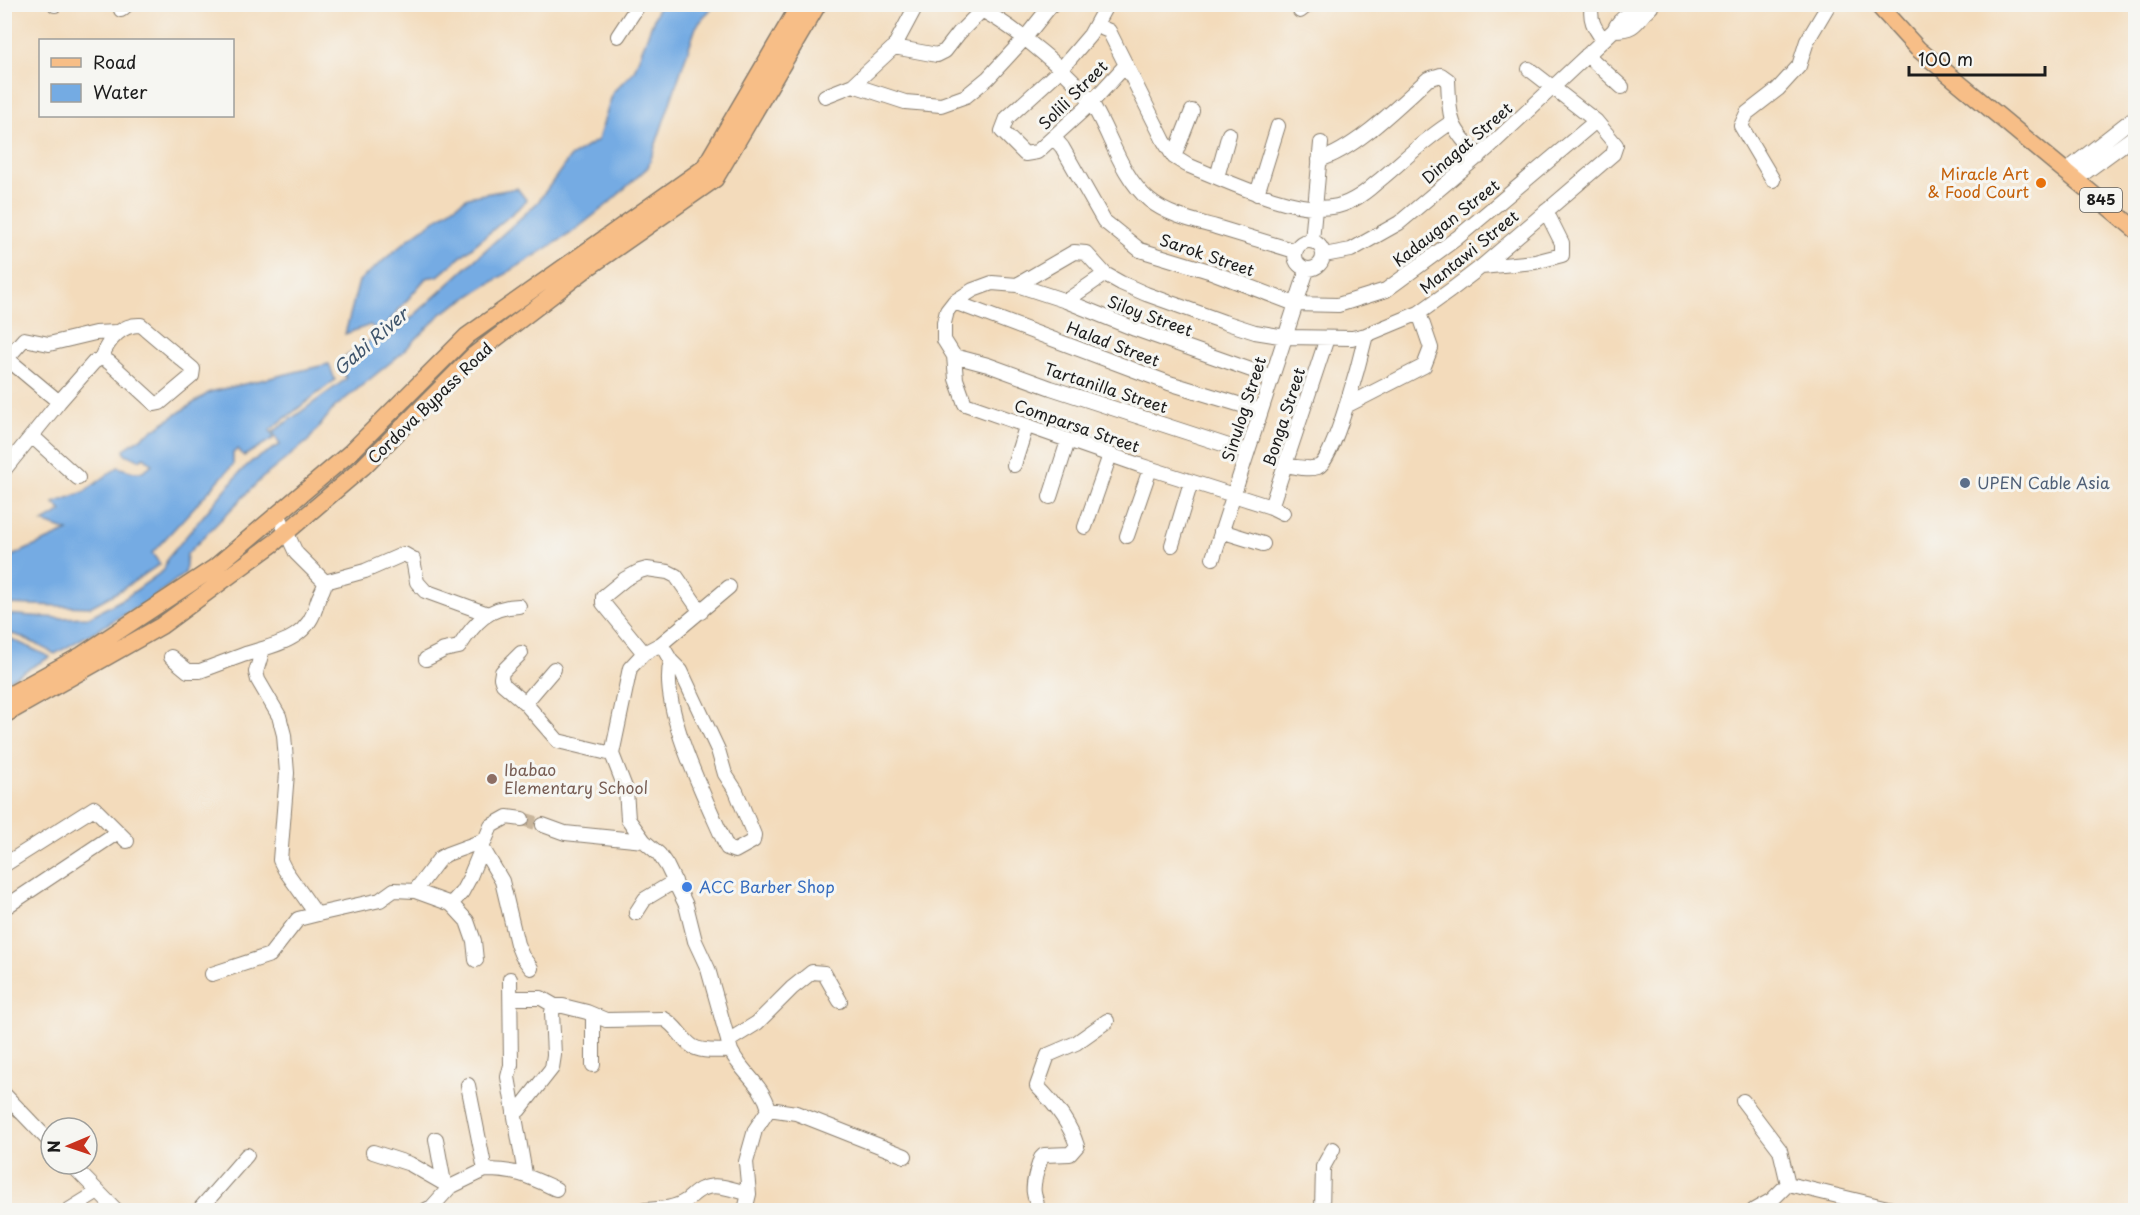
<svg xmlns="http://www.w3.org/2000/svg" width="2140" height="1215" font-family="'Playpen Sans',sans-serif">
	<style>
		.water { fill: #74abe3; stroke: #486480; stroke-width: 1.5 }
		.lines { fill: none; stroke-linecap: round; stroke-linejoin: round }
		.minor-tunnel { stroke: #c8b59b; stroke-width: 14; stroke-dasharray: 14 7; stroke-linecap: butt }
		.minor-casing { stroke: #887c6c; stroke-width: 16 }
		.major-casing { stroke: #887c6c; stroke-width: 19 }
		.minor { stroke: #fff; stroke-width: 14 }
		.major { stroke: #f7be87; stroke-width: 16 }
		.food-dot { fill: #e8710a; stroke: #f6f6f2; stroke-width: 2 }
		.service-dot { fill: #5c6f8a; stroke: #f6f6f2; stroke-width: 2 }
		.education-dot { fill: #8d6e63; stroke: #f6f6f2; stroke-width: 2 }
		.shop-dot { fill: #3f7fe0; stroke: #f6f6f2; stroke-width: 2 }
		.labels { text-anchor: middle; stroke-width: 6; stroke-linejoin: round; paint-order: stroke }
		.shield { fill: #f6f6f2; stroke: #5d5d5c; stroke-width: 1.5 }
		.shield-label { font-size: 15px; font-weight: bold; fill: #1c1c1c }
		.street-label { font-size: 16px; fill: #1c1c1c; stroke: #f6f6f2 }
		.food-label { font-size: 16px; fill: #c56008; stroke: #f6f6f2; text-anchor: end }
		.service-label { font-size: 16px; fill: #4e5e75; stroke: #f6f6f2; text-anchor: start }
		.education-label { font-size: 16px; fill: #785e54; stroke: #f6f6f2; text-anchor: start }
		.shop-label { font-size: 16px; fill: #366cbe; stroke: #f6f6f2; text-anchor: start }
		.water-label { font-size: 18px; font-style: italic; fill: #3f556c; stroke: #f6f6f2 }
	</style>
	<rect width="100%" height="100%" fill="#f6f6f2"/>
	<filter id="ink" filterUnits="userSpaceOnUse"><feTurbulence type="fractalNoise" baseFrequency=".0167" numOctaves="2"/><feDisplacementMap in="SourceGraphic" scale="12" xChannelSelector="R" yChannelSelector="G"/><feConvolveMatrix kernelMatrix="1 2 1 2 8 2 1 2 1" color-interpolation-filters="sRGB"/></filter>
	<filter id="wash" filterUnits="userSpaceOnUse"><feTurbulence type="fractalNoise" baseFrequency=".008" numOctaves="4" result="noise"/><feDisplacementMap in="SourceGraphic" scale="24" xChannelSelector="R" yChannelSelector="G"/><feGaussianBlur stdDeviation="1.35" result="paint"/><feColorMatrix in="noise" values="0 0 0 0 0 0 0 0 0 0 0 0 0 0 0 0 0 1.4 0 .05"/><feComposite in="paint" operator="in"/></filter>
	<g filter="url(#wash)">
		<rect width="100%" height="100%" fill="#f3dbbb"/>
		<path class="water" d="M 659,5 L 714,5 L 696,27 L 648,167 L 608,204 L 570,234 L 442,313 L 401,354 L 334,408 L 308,441 L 261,479 L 187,554 L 185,573 L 150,600 L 55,654 L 22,637 L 5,632 L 5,614 L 59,618 L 89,617 L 125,598 L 164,570 L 167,559 L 241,471 L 252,461 L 280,445 L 273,432 L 346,379 L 340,360 L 377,336 L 385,342 L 538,202 L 570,157 L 598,140 L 613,92 L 634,71 Z
			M 517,188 L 527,201 L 438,276 L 426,278 L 380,332 L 370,325 L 345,334 L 359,281 L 410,238 L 468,197 Z
			M 329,364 L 335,380 L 270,430 L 274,438 L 244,456 L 238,449 L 233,453 L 233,465 L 152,553 L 160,564 L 121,590 L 90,607 L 5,604 L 5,559 L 68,531 L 43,522 L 62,511 L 54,503 L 84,492 L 118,467 C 134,472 139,477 152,464 L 144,457 L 139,460 L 125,454 L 124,449 L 210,392 Z
			M 5,636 L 50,657 L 5,682 Z"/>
	</g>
	<g filter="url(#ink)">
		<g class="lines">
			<path class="minor-tunnel" d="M 522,819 L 543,825"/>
			<g class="minor-casing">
				<path id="minor" d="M 55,4 L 55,5
					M 1107,4 L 1090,35 L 1061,69 L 1007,118 L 1002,131 L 1025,154 L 1037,152 L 1091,103 L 1125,66
					M 1592,4 C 1589,20 1594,27 1603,40
					M 121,10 L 128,4
					M 983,11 C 1013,26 1073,75 1091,102 C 1111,134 1120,175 1149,200 C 1167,215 1194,221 1216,227 C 1243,235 1269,243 1295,251
					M 1300,11 L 1309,4
					M 1097,26 L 1109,31 L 1164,141 L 1174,157 L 1187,165 C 1225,180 1291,213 1332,207 C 1348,205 1365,193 1376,183 C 1401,163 1424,139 1452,122
					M 1614,30 C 1639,30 1636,19 1651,7
					M 618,36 L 639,4
					M 894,47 L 937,55 L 945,51 L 959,33 L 988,4
					M 1587,55 L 1622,87
					M 853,85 L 894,47 L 917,4
					M 825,96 L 853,85 L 905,102 L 941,105 L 966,96 L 988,78 L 1024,39 L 1052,4
					M 1054,138 L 1062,147 L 1104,221 L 1140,250 L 1209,271 L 1295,304 L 1338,305 L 1386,290 L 1457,238 L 1596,121
					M 1174,157 L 1192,111
					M 1319,160 C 1356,149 1399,105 1428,79 L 1441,75 L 1448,80 C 1450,122 1449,126 1479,157
					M 2066,171 L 2136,116
					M 1217,177 L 1229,134
					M 2076,179 L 2136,135
					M 1773,180 L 1741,126 L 1747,113 L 1778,89 L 1799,66 L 1807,41 L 1829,4
					M 1257,194 L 1278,126
					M1295 255a14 14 0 1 1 28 0a14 14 0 1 1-28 0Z
					M 1312,241 L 1321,143
					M 1324,255 L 1351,250 L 1399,223 L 1487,149 L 1614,30 C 1621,15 1632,12 1647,9
					M 1481,267 L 1535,262 L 1562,255 L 1562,243 L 1546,211
					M 1017,285 L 1066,301 L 1135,329 L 1271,377
					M 1066,301 L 1105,274
					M 954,302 L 1169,383 L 1261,411
					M 954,356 L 988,365 L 1051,388 L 1247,452
					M 59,402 L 10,361 L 10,355 L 24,339 L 49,344 L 95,333 L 117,332
					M 1346,406 L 1424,366 L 1431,348 L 1419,313
					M 32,436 L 78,478
					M 1014,465 L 1026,427
					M 1285,465 C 1295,467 1309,470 1318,467 C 1334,461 1361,356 1366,335
					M 4,470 L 59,402 L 94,362 L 101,358 C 108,341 120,324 141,325 L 193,369 L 192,376 L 160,403 L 155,404 L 109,362 L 101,358
					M 1050,497 L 1068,441
					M 1271,507 L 1327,338
					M 1283,513 L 1271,507 L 1139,465 L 965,404 L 956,379 L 954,356 L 944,340 L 944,323 L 947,311 L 954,302 L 973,290 L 992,283 L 1017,285 L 1074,252 L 1086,253 L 1105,274 L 1121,283 L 1146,294 L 1224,322 L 1255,332 L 1286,337 L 1352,338 L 1366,335 L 1419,313 L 1451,290 L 1481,267 L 1613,154 L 1616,145 L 1596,121 L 1529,69
					M 278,514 L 296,553 L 325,582
					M 1085,527 L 1110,455
					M 1221,531 L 1263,544
					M 1127,536 L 1150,469
					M 1172,545 L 1191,482
					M 1213,558 L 1307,270
					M 729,587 L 661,644 L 644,653 L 630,668 L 612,754 L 626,790 L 628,819 L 644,841 L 659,854 L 667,866 L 686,905 L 695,941 L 708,969 L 731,1051 C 741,1072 763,1085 769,1109 L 755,1130 L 746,1162 L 749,1194 L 745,1210
					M 661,644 L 671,661 L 681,671 L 718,750 L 725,774 L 736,791 L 754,835 L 753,841 L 735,851 L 727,848 C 708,803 658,707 671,661
					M 263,649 L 256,672 L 258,680 L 279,716 L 284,735 L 287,773 L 280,860 L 285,870 L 314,911 L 318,914 L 380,900 L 394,890 L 415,891 L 451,904 L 455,908 L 467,921 L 474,941 L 476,960
					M 521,653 L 502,672 L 501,678 L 503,684 L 525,703 L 558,741 L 612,754
					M 644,653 L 603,603 L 603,597 L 625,579 L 640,571 L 647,569 L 668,572 L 676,576 L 701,612
					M 171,657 L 188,671 L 200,671 C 214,666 229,660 243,655 C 276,644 308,641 317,603 C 319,595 324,590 325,582 L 365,571 L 404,554 L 413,559 L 417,582 L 425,591 L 488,614
					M 426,659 L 444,650 L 459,647 C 475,622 488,607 519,606
					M 525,703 L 554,669
					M 543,825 L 565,833 L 644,841
					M 482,847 L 502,881 L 517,944 L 522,956 L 531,968
					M 4,865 L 94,808 L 127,841
					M 415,891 L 440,858 L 447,854 L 485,840
					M 451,904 L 462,892 L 469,879 L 491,826 L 507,817 L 522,819
					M 4,908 L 118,832
					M 636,913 L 645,899 L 675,881
					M 212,974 L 270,955 L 298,919 L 318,914
					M 510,979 L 511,1065 L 508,1077 L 525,1174
					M 511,998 L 541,998 L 555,1006 L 563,1006 L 587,1012 L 606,1020 L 664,1019 C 676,1025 681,1038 692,1046 C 702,1053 719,1050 731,1051
					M 728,1041 L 757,1023 L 792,988 L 812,972 L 824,973 L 840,1001
					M 593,1065 L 593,1016
					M 468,1085 L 485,1170 C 517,1170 528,1176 556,1189
					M 4,1094 L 51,1143
					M 1743,1101 L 1780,1150 L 1788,1184
					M 769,1109 L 796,1113 L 905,1156
					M 514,1113 L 519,1110 L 552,1068 L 554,1055 L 552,1012 L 555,1006
					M 436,1139 L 444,1183
					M 373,1152 L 410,1164 L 450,1187
					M 71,1164 L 116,1210
					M 1788,1184 L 1896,1210
					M 69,1210 L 98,1192
					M 199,1210 L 247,1155
					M 426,1210 L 432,1207 L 450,1187 L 485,1170
					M 645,1210 C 659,1209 674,1209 687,1200 C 691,1197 696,1191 702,1189 C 716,1182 735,1190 749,1194
					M 1033,1210 C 1040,1203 1035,1201 1034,1193 C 1032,1183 1038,1167 1041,1158 L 1044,1155 L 1070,1154 L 1077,1146 C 1070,1123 1054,1103 1037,1086 L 1048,1055 L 1076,1043 L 1107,1021
					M 1322,1210 L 1323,1167 L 1333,1149
					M 1754,1210 L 1772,1200 L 1788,1184"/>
			</g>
			<g class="major-casing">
				<path id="major" d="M 1877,4 L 1918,49 L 2136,230
					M 4,698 L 82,655 L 214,568 L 351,452 L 467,336 L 704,168 L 800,4
					M 4,715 L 161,626 L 274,543 L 363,467 L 474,355 L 589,267 L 715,179 L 818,4"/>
			</g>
			<use href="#minor" class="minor"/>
			<use href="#major" class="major"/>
		</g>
	</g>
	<circle class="food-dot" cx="2041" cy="183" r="6"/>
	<circle class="service-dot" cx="1965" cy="483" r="6"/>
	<circle class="education-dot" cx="492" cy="779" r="6"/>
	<circle class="shop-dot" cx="687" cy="887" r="6"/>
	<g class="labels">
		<rect class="shield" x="2080" y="188" width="42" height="24" rx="4.5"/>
		<g class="shield-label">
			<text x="2101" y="205">845</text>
		</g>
		<g class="street-label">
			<text transform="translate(1073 95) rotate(-45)" y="6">Solili Street</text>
			<text transform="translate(1467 143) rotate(-41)" y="6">Dinagat Street</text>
			<text transform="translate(1446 223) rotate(-38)" y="6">Kadaugan Street</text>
			<text transform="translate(1469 252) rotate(-39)" y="6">Mantawi Street</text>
			<text transform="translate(1207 255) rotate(19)" y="6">Sarok Street</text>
			<text transform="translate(1150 316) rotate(20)" y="6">Siloy Street</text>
			<text transform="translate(1113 344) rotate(21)" y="6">Halad Street</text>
			<text transform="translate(1106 388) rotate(18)" y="6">Tartanilla Street</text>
			<text transform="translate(430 403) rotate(-44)" y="6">Cordova Bypass Road</text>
			<text transform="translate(1244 409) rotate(-72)" y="6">Sinulog Street</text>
			<text transform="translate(1284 417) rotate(-72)" y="6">Bonga Street</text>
			<text transform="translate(1077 426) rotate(19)" y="6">Comparsa Street</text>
		</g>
		<g class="food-label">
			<text x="2029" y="180">Miracle Art<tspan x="2029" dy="18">&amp; Food Court</tspan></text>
		</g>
		<g class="service-label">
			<text x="1977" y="489">UPEN Cable Asia</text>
		</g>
		<g class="education-label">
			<text x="504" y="776">Ibabao<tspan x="504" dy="18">Elementary School</tspan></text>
		</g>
		<g class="shop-label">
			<text x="699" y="893">ACC Barber Shop</text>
		</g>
		<g class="water-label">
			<text transform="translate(371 342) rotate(-41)" y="6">Gabi River</text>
		</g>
	</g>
	<rect width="2140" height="1215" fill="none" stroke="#f6f6f2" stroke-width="24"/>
	<rect x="39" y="39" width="195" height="78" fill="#f6f6f2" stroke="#9f9f9c" stroke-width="1.5"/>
	<rect x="51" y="58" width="30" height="9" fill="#f7be87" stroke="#9f9f9c" stroke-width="1.5"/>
	<text x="93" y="69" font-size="18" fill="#1c1c1c">Road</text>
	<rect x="51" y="84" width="30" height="18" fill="#74abe3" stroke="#9f9f9c" stroke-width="1.5"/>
	<text x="93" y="99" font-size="18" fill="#1c1c1c">Water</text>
	<g transform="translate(69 1146) rotate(268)"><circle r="28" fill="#f6f6f2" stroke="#9f9f9c" stroke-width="1.5"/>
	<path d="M0-4.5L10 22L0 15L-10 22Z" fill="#c8321e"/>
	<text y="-9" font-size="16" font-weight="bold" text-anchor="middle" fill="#1c1c1c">N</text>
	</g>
	<path d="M1909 66v9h136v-9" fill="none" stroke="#1c1c1c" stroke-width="3"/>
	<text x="1918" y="66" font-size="18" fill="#1c1c1c" stroke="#f6f6f2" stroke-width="4.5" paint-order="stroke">100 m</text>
</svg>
